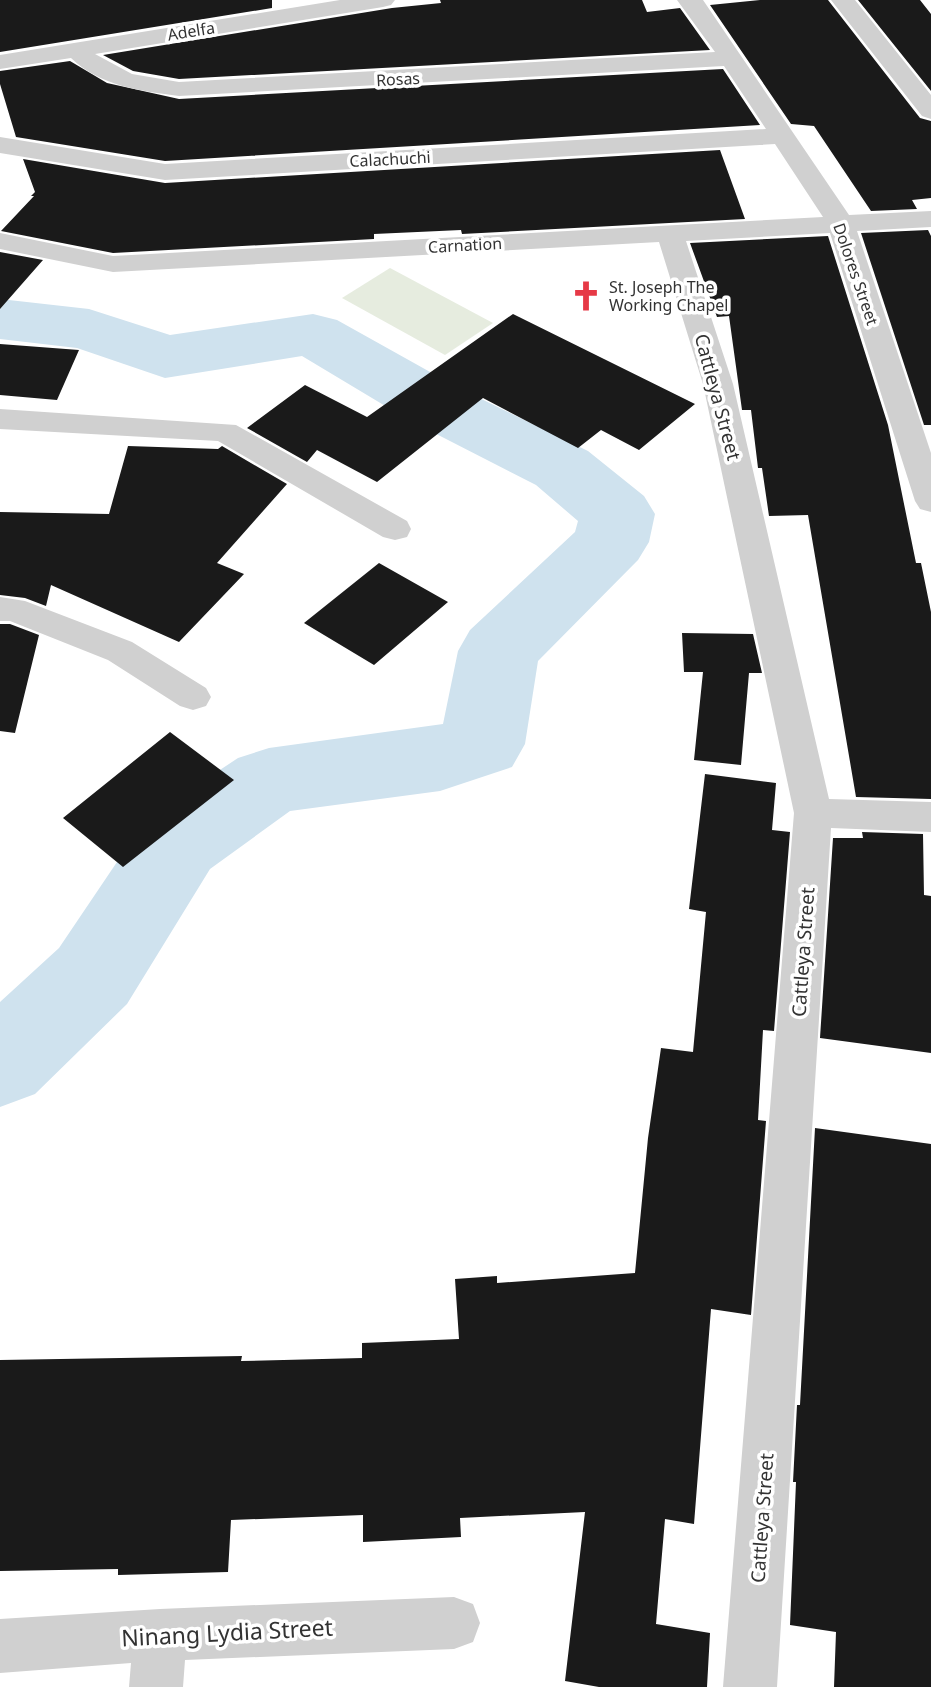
<svg xmlns="http://www.w3.org/2000/svg" width="931" height="1687" font-family="'Noto Sans',sans-serif">
	<style>
		.green { fill: #e6ecdf }
		.lines { fill: none; stroke-linecap: round; stroke-linejoin: round }
		.river { fill: #cfe2ee; fill-rule: evenodd }
		.building { fill: #1a1a1a }
		.minor { fill: #d0d0d0; fill-rule: evenodd }
		.labels { text-anchor: middle; stroke-width: 7; stroke-linejoin: round; paint-order: stroke }
		.far-street-label { font-size: 16px; fill: #333; stroke: #fff }
		.far-poi-label { font-size: 16px; fill: #333; stroke: #fff; text-anchor: start }
		.street-label { font-size: 19px; fill: #333; stroke: #fff }
		.near-street-label { font-size: 23px; fill: #333; stroke: #fff }
	</style>
	<rect width="100%" height="100%" fill="#fff"/>
	<path class="green" d="M 390,268 L 493,323 L 445,355 L 342,298 Z"/>
	<g class="lines">
		<path class="river" d="M 0,299 L 89,309 L 170,335 L 313,314 L 337,320 L 457,387 L 588,451 L 644,496 L 655,514 L 649,542 L 638,560 L 538,661 L 525,744 L 512,767 L 440,791 L 290,811 L 210,869 L 127,1004 L 35,1094 L 0,1107 L 0,1002 L 59,948 L 146,819 L 238,758 L 269,748 L 443,724 L 458,651 L 470,630 L 575,532 L 578,521 L 536,485 L 407,419 L 302,356 L 165,378 L 77,348 L 0,339 Z"/>
	</g>
	<path class="building" d="M 0,0 L 272,0 L 272,8 L 0,52 Z
		M 440,0 L 642,0 L 647,12 L 680,8 L 710,50 L 179,79 L 133,71 L 103,55 L 392,8 L 441,3 Z
		M 760,0 L 828,0 L 920,118 L 931,121 L 931,198 L 912,200 L 917,209 L 871,211 L 814,126 L 791,124 L 710,5 Z
		M 858,0 L 920,0 L 931,14 L 931,91 Z
		M 70,61 L 107,83 L 179,99 L 723,69 L 760,125 L 165,161 L 16,137 L 0,84 L 0,71 Z
		M 720,150 L 745,219 L 462,234 L 461,230 L 374,234 L 374,239 L 113,253 L 1,231 L 34,196 L 31,196 L 35,192 L 23,159 L 165,183 Z
		M 928,230 L 931,236 L 931,425 L 924,425 L 861,233 Z
		M 828,236 L 888,425 L 916,563 L 921,563 L 931,612 L 931,799 L 856,797 L 808,515 L 769,516 L 762,468 L 758,468 L 751,410 L 742,410 L 729,316 L 717,317 L 690,243 Z
		M 0,252 L 43,260 L 0,309 Z
		M 513,314 L 695,404 L 639,450 L 601,430 L 578,448 L 483,398 L 377,482 L 317,450 L 307,462 L 247,428 L 305,385 L 367,417 Z
		M 0,344 L 79,350 L 57,400 L 0,395 Z
		M 128,446 L 218,449 L 222,446 L 287,484 L 217,563 L 244,574 L 179,642 L 51,585 L 46,606 L 25,598 L 0,595 L 0,512 L 109,514 Z
		M 379,563 L 448,602 L 374,665 L 304,623 Z
		M 0,624 L 10,624 L 39,635 L 15,733 L 0,731 Z
		M 682,633 L 753,634 L 762,673 L 749,673 L 741,765 L 694,760 L 703,672 L 684,672 Z
		M 170,732 L 234,780 L 123,867 L 63,818 Z
		M 705,774 L 776,783 L 772,830 L 790,832 L 774,1031 L 763,1030 L 758,1120 L 766,1121 L 751,1315 L 711,1309 L 694,1524 L 665,1519 L 656,1624 L 710,1633 L 707,1687 L 599,1687 L 565,1681 L 585,1512 L 460,1518 L 461,1537 L 363,1542 L 363,1515 L 231,1520 L 228,1572 L 118,1575 L 118,1569 L 0,1571 L 0,1360 L 242,1356 L 241,1361 L 362,1358 L 362,1343 L 459,1339 L 455,1279 L 497,1276 L 497,1283 L 635,1273 L 648,1138 L 661,1048 L 693,1052 L 706,912 L 689,909 Z
		M 862,832 L 923,834 L 924,895 L 931,896 L 931,1053 L 820,1038 L 833,838 L 863,838 Z
		M 815,1128 L 931,1144 L 931,1687 L 834,1687 L 836,1632 L 790,1625 L 796,1482 L 793,1482 L 797,1405 L 800,1405 Z"/>
	<g class="lines">
		<path class="minor" d="M 340,0 L 395,0 L 391,5 L 383,7 L 95,54 L 132,74 L 179,82 L 715,52 L 677,0 L 703,0 L 849,215 L 931,211 L 931,227 L 857,231 L 931,453 L 931,512 L 920,509 L 915,501 L 830,233 L 686,241 L 733,384 L 829,799 L 931,802 L 931,832 L 831,828 L 777,1687 L 723,1687 L 794,813 L 703,384 L 659,242 L 113,272 L 0,249 L 0,233 L 113,256 L 823,217 L 775,144 L 165,180 L 0,153 L 0,137 L 165,164 L 766,129 L 724,66 L 179,96 C 141,91 100,86 71,58 L 0,69 L 0,55 Z
			M 831,0 L 855,0 L 931,95 L 931,119 L 922,116 Z
			M 0,409 L 236,425 L 407,521 L 411,529 L 407,537 L 395,540 L 383,537 L 218,441 L 0,429 Z
			M 0,597 L 25,601 L 132,642 L 206,688 L 211,697 L 206,706 L 193,710 L 180,706 L 108,660 L 10,621 L 0,621 Z
			M 454,1597 L 473,1604 L 480,1623 L 473,1642 L 454,1649 L 185,1660 L 183,1687 L 129,1687 L 131,1663 L 0,1673 L 0,1619 L 160,1609 Z"/>
	</g>
	<defs>
		<g id="church-bare" transform="scale(2.415)"><path d="M-1.2-6h2.4v3.5h3.3v2.4h-3.3V6h-2.4V-.1h-3.3v-2.4h3.3Z" fill="#e63946" stroke="#fff" stroke-width="2.5" paint-order="stroke"/></g>
	</defs>
	<g fill-rule="evenodd">
		<use href="#church-bare" x="586" y="296"/>
	</g>
	<g class="labels">
		<g class="far-street-label">
			<text transform="translate(191 31) rotate(-9)" y="6">Adelfa</text>
			<text transform="translate(398 79) rotate(-3)" y="6">Rosas</text>
			<text transform="translate(390 159) rotate(-3)" y="6">Calachuchi</text>
			<text transform="translate(465 245) rotate(-3)" y="6">Carnation</text>
			<text transform="translate(856 274) rotate(71)" y="6">Dolores Street</text>
		</g>
		<g class="far-poi-label">
			<text x="609" y="293">St. Joseph The<tspan x="609" dy="18">Working Chapel</tspan></text>
		</g>
		<g class="street-label">
			<text transform="translate(718 397) rotate(75)" y="7">Cattleya Street</text>
			<text transform="translate(803 952) rotate(-86)" y="7">Cattleya Street</text>
			<text transform="translate(762 1518) rotate(-86)" y="7">Cattleya Street</text>
		</g>
		<g class="near-street-label">
			<text transform="translate(227 1633) rotate(-3)" y="8">Ninang Lydia Street</text>
		</g>
	</g>
</svg>
